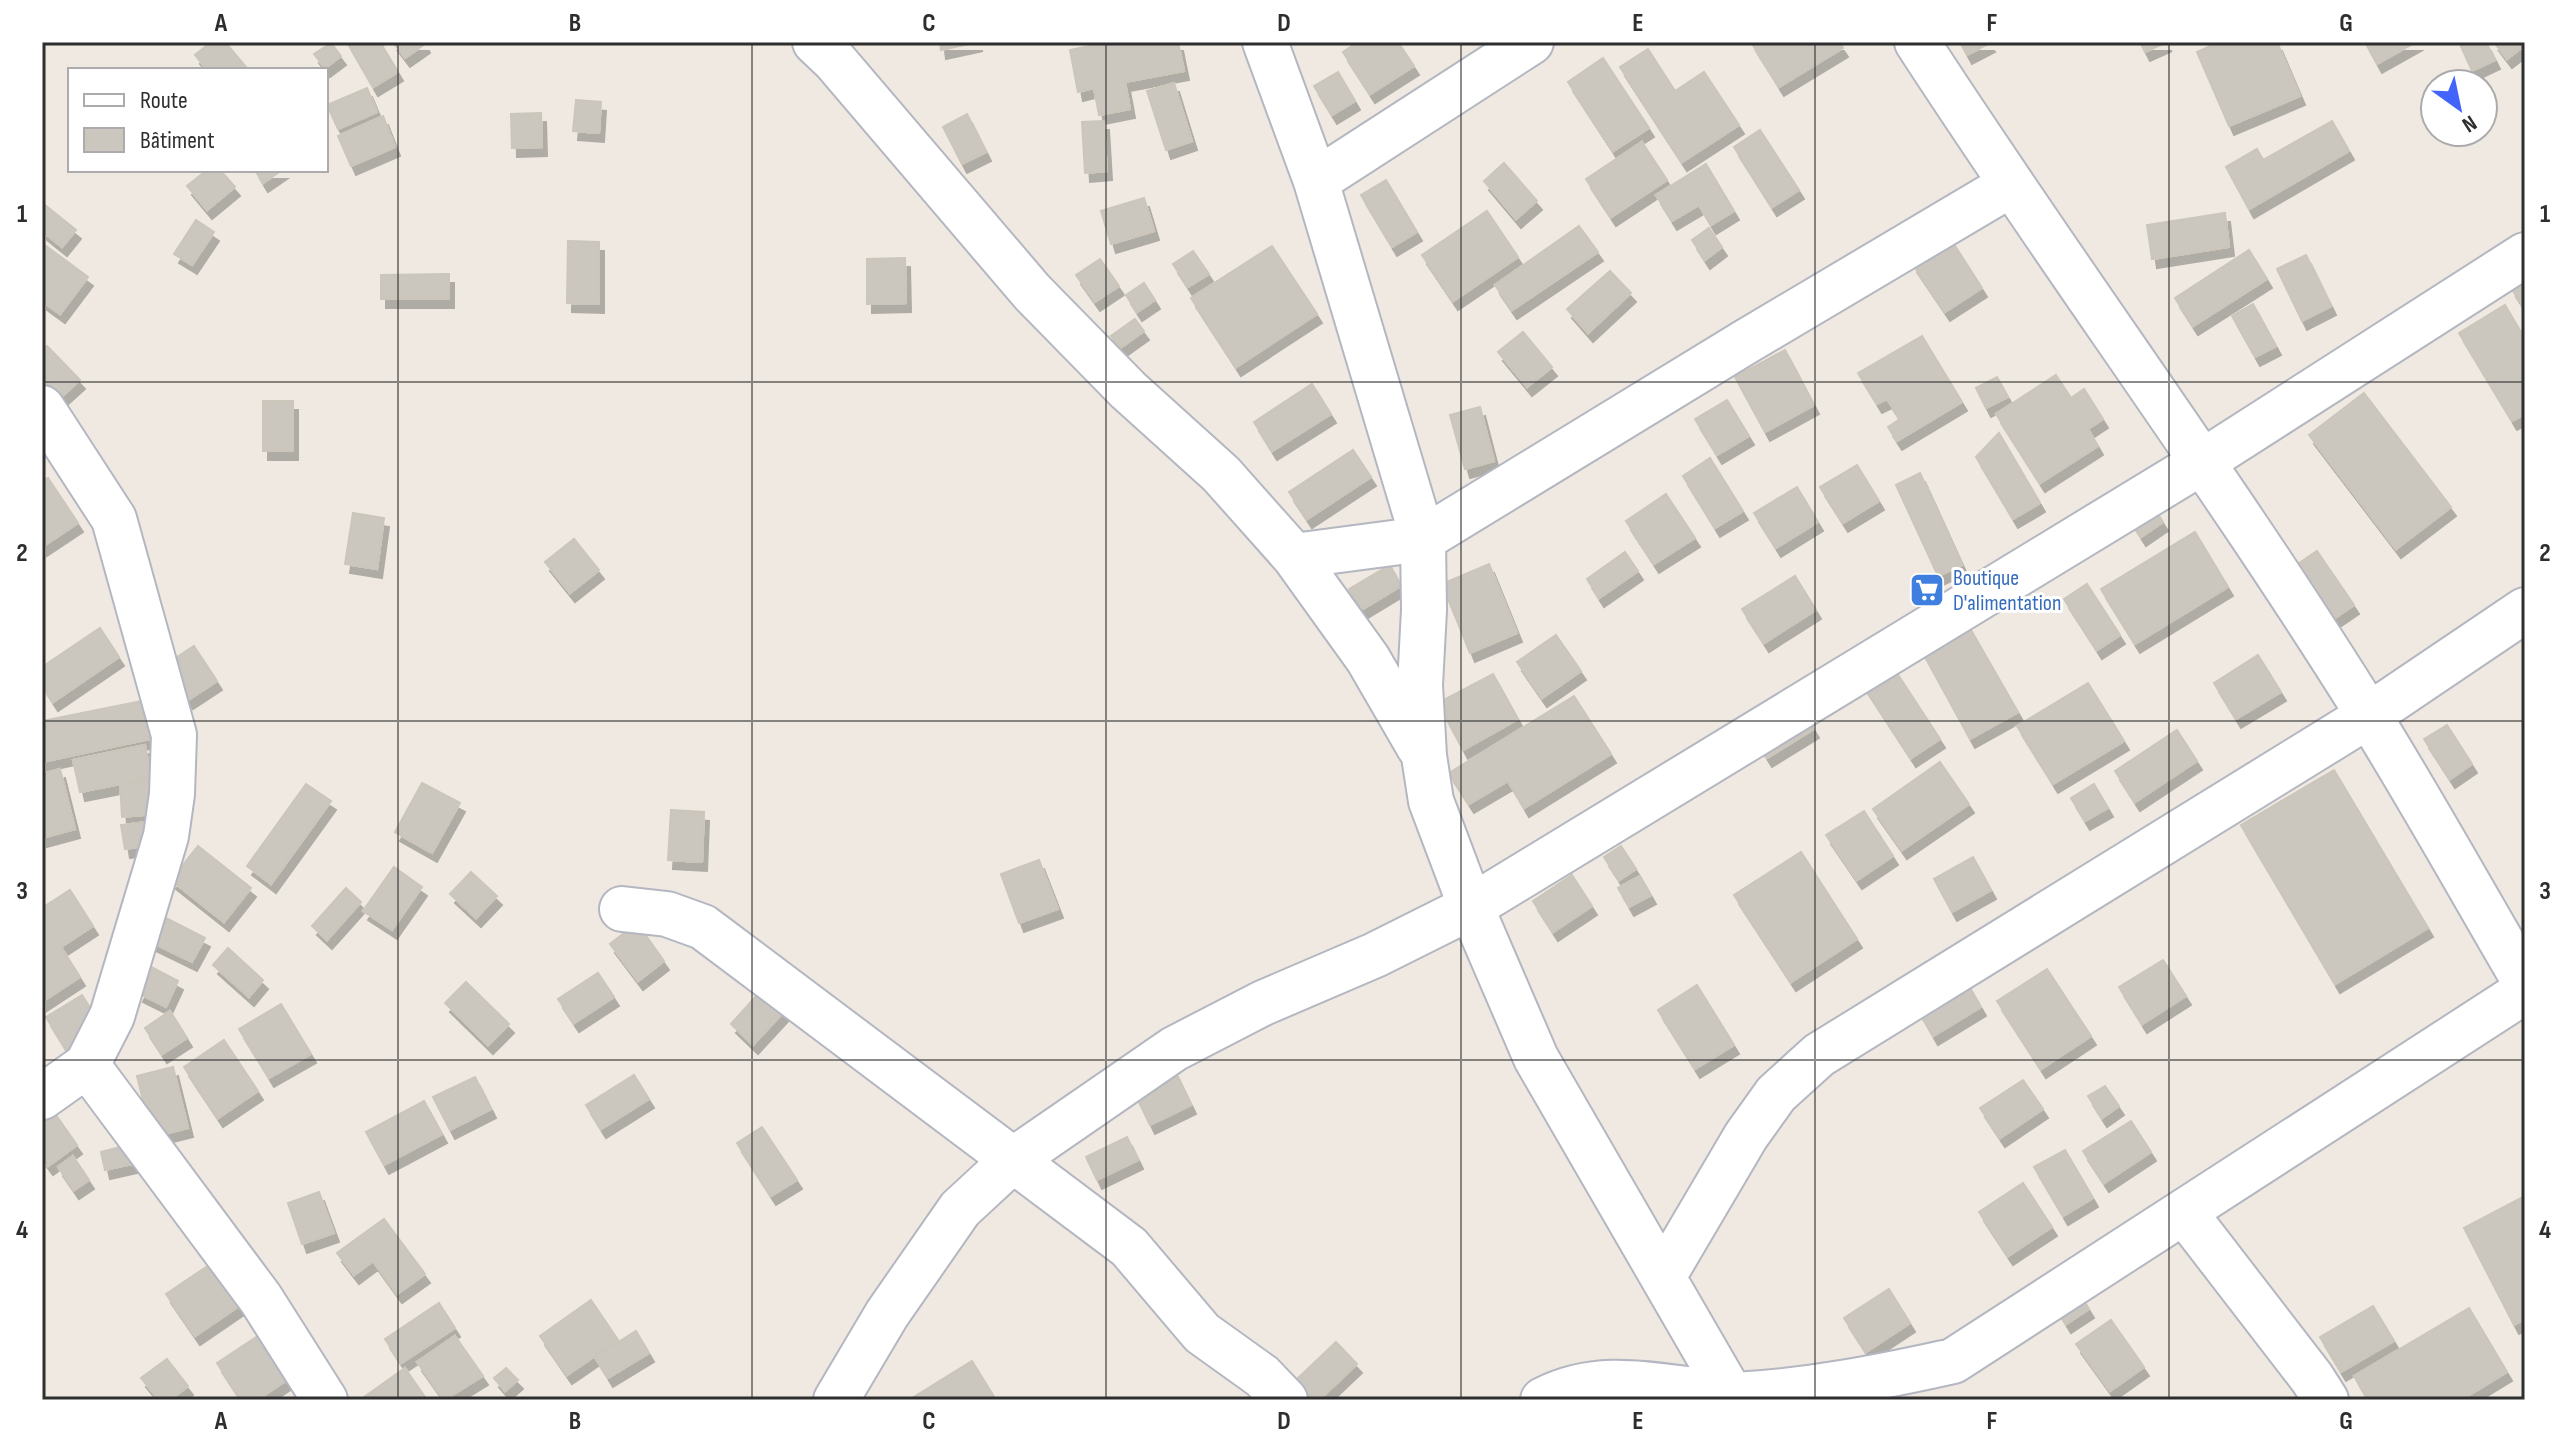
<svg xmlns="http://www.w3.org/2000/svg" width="2567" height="1442" font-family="'Sofia Sans Condensed',sans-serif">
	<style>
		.building { fill: #cbc7bf; stroke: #cbc5ba; stroke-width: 2; filter: url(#shadow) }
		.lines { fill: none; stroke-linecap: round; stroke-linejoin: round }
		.minor-casing { stroke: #b4b7c1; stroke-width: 48 }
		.minor { stroke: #fff; stroke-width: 44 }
		.grid { fill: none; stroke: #2e2e2e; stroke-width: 2; stroke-opacity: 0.55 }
		.labels { text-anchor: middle; stroke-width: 6; stroke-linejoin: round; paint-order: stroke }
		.shop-label { font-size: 22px; fill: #366cbe; stroke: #fff; text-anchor: start }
		.neatline { fill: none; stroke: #2e2e2e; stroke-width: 3 }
		.grid-label { font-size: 26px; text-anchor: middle; font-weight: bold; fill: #2e2e2e }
	</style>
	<defs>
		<filter id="shadow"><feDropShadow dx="5" dy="9" stdDeviation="0" flood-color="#0004"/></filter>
	</defs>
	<rect width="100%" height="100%" fill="#efe9e1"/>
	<path class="building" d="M 211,42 L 225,42 L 246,67 L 243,70 L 207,70 L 195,55 Z
		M 347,42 L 380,42 L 398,72 L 373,87 Z
		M 393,42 L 424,42 L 425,44 L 405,58 Z
		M 940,42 L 978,42 L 941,50 Z
		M 1109,42 L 1178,42 L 1184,71 L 1125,82 L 1130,109 L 1099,115 L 1094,88 L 1078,92 L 1070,50 Z
		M 1358,42 L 1398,42 L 1414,66 L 1370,94 L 1343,52 Z
		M 1751,42 L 1839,42 L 1843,48 L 1779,87 Z
		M 1960,42 L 1989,42 L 1990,43 L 1967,55 Z
		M 2140,42 L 2167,42 L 2145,52 Z
		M 2219,42 L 2277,42 L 2300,96 L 2229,126 L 2197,52 Z
		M 2365,42 L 2416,42 L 2377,64 Z
		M 2459,42 L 2486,42 L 2495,60 L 2472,71 Z
		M 2494,42 L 2525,42 L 2525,45 L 2507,59 Z
		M 331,43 L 341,56 L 325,68 L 314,54 Z
		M 1648,49 L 1675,91 L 1704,72 L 1739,125 L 1682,162 L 1620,67 Z
		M 1603,58 L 1649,128 L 1613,151 L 1568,82 Z
		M 1338,72 L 1355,101 L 1332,115 L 1314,86 Z
		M 1174,83 L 1192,141 L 1166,150 L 1147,91 Z
		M 367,88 L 377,112 L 338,129 L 327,105 Z
		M 576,100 L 601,102 L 599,133 L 573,131 Z
		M 541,113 L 542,147 L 512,148 L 511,114 Z
		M 967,114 L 986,152 L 962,164 L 943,127 Z
		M 383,116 L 395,147 L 351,166 L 338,136 Z
		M 1104,121 L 1107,171 L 1085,173 L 1082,122 Z
		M 2332,121 L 2349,151 L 2249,209 L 2226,167 L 2257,149 L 2263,160 Z
		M 1760,130 L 1799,190 L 1772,207 L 1734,147 Z
		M 1642,142 L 1667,180 L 1611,217 L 1586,179 Z
		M 1504,163 L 1537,201 L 1516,219 L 1484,181 Z
		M 1706,164 L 1734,211 L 1711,225 L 1699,205 L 1672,221 L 1656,195 Z
		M 207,170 L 220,170 L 235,187 L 207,210 L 187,186 Z
		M 255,170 L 282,170 L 263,183 Z
		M 1386,180 L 1417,232 L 1392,247 L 1361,195 Z
		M 1144,198 L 1154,231 L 1111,244 L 1101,211 Z
		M 45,205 L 76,230 L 62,247 L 42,231 L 42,209 Z
		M 1487,211 L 1518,257 L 1453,301 L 1422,255 Z
		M 2225,213 L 2229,247 L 2152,259 L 2147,225 Z
		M 196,220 L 214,232 L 192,265 L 174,254 Z
		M 1579,226 L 1598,252 L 1512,310 L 1495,285 Z
		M 1709,228 L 1722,247 L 1705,260 L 1692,240 Z
		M 1950,238 L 1982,288 L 1945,312 L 1912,263 Z
		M 568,241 L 599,242 L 599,304 L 567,303 Z
		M 42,243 L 88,277 L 60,314 L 42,301 Z
		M 1272,246 L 1317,314 L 1236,367 L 1191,298 Z
		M 2249,250 L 2267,279 L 2193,326 L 2175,298 Z
		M 1193,251 L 1209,274 L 1188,287 L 1173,264 Z
		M 2306,255 L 2331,306 L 2302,321 L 2277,269 Z
		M 905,258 L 906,303 L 867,304 L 867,259 Z
		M 1100,259 L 1119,286 L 1095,302 L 1076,275 Z
		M 1610,271 L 1631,293 L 1588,333 L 1567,309 Z
		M 449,274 L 449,299 L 381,299 L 381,275 Z
		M 2525,279 L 2525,309 L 2511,288 Z
		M 1144,283 L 1155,300 L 1137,312 L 1126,295 Z
		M 2253,304 L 2276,346 L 2255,357 L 2232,316 Z
		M 2505,305 L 2525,339 L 2525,414 L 2512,421 L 2459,333 Z
		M 1135,319 L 1144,331 L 1120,348 L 1111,336 Z
		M 1523,332 L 1552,367 L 1527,387 L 1498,352 Z
		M 1922,336 L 1962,402 L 1897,441 L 1888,427 L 1900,419 L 1887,399 L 1877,404 L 1858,373 Z
		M 47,346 L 80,380 L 60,398 L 42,378 L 42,351 Z
		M 1785,350 L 1814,405 L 1765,432 L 1735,377 Z
		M 2056,375 L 2071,398 L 2084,389 L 2103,419 L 2088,429 L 2098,446 L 2040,483 L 1996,414 Z
		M 1997,377 L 2008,397 L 1986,408 L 1976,388 Z
		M 1312,384 L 1331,414 L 1272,451 L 1254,422 Z
		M 2364,393 L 2451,507 L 2396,549 L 2309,435 Z
		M 1727,400 L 1749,436 L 1717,455 L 1695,419 Z
		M 263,401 L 293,401 L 293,451 L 263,451 Z
		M 1480,407 L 1494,461 L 1465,469 L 1450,415 Z
		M 1999,433 L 2040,503 L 2013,519 L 1976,457 Z
		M 1353,450 L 1371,477 L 1307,519 L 1289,492 Z
		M 1710,458 L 1743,511 L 1715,528 L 1683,476 Z
		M 1857,465 L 1879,501 L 1843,523 L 1820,487 Z
		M 1920,473 L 1962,565 L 1938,576 L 1896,485 Z
		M 48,478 L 78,523 L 42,547 L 42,481 Z
		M 1797,487 L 1818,522 L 1776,548 L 1754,513 Z
		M 1666,494 L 1695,538 L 1654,564 L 1626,521 Z
		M 2149,500 L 2163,522 L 2141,537 L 2127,515 Z
		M 353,513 L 384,518 L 377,569 L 345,564 Z
		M 2195,532 L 2228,587 L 2135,644 L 2101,589 Z
		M 574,539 L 599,570 L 570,593 L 545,562 Z
		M 2317,551 L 2354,605 L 2326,624 L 2289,570 Z
		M 1625,552 L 1638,571 L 1599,598 L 1587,579 Z
		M 1489,564 L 1517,633 L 1470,653 L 1442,584 Z
		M 1390,565 L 1401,586 L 1361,610 L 1349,589 Z
		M 1795,576 L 1816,610 L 1764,643 L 1742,609 Z
		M 2087,584 L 2120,635 L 2097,650 L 2064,599 Z
		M 1964,618 L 2018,712 L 1970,739 L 1918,644 Z
		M 100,628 L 119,657 L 53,702 L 42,685 L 42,667 Z
		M 1556,635 L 1581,671 L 1542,698 L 1517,662 Z
		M 194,646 L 217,681 L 188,700 L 165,665 Z
		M 2258,655 L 2281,692 L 2236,719 L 2214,683 Z
		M 1891,664 L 1940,739 L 1911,758 L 1862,683 Z
		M 1493,674 L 1518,719 L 1463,750 L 1438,703 Z
		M 2088,683 L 2124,741 L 2053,784 L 2017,726 Z
		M 1574,696 L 1611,754 L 1524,808 L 1508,781 L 1469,804 L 1449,773 Z
		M 142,701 L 150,739 L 42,762 L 42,721 Z
		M 1804,713 L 1814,729 L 1767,758 L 1757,742 Z
		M 2447,725 L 2472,764 L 2450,779 L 2424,739 Z
		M 2177,730 L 2197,761 L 2135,802 L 2115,771 Z
		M 145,745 L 151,778 L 80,792 L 73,760 Z
		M 1940,762 L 1969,804 L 1902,850 L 1873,809 Z
		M 60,769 L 75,829 L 42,838 L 42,774 Z
		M 2334,770 L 2428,928 L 2335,984 L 2241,825 Z
		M 152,781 L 154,814 L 122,817 L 120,783 Z
		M 422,783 L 460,803 L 432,853 L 395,832 Z
		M 306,784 L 331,801 L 271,884 L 247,866 Z
		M 2094,784 L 2108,808 L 2085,821 L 2071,798 Z
		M 671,810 L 704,812 L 702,862 L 668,860 Z
		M 1864,811 L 1893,856 L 1857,880 L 1826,835 Z
		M 146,822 L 149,845 L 125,849 L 121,825 Z
		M 198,846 L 251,888 L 224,922 L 171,880 Z
		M 1621,846 L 1636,869 L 1619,880 L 1604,857 Z
		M 1801,852 L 1857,939 L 1791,982 L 1734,895 Z
		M 1973,857 L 1991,890 L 1952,912 L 1934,879 Z
		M 1039,860 L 1058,909 L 1019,923 L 1001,874 Z
		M 394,867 L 422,887 L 392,930 L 363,911 Z
		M 471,872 L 497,896 L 476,918 L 450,894 Z
		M 1572,875 L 1592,906 L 1553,932 L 1533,901 Z
		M 1640,876 L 1651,895 L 1629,907 L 1618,888 Z
		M 346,888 L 361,902 L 327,940 L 312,926 Z
		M 70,890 L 93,926 L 61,947 L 80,977 L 42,1002 L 42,908 Z
		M 158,914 L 205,938 L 192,962 L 145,939 Z
		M 637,923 L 664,961 L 638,981 L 610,944 Z
		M 228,948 L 263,980 L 249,997 L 213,965 Z
		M 2163,960 L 2186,996 L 2142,1024 L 2119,987 Z
		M 151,967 L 178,981 L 166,1007 L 138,993 Z
		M 2047,969 L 2091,1036 L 2041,1069 L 1997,1001 Z
		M 598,973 L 614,997 L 574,1023 L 558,999 Z
		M 1963,976 L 1981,1007 L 1933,1036 L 1915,1005 Z
		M 466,982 L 509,1024 L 488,1045 L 445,1003 Z
		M 767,984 L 790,1005 L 753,1045 L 731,1024 Z
		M 1697,985 L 1734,1045 L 1695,1069 L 1658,1010 Z
		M 82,995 L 103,1028 L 67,1051 L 46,1017 Z
		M 281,1004 L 311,1054 L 269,1078 L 239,1029 Z
		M 170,1011 L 187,1038 L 162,1054 L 145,1028 Z
		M 224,1040 L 258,1091 L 218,1118 L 184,1067 Z
		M 173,1067 L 188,1128 L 152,1137 L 137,1076 Z
		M 1173,1068 L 1191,1105 L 1150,1125 L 1132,1088 Z
		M 634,1075 L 649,1099 L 601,1129 L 586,1105 Z
		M 475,1077 L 491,1109 L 450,1130 L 433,1097 Z
		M 2023,1080 L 2043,1109 L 2000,1138 L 1980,1108 Z
		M 2105,1086 L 2119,1106 L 2102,1118 L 2088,1096 Z
		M 424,1101 L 442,1134 L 384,1165 L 366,1132 Z
		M 51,1108 L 77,1145 L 48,1166 L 42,1158 L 42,1114 Z
		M 2131,1121 L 2151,1152 L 2104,1183 L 2083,1151 Z
		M 762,1127 L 797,1180 L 771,1196 L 737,1143 Z
		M 1127,1137 L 1138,1160 L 1097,1180 L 1086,1157 Z
		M 128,1145 L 132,1164 L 105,1170 L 101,1152 Z
		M 2065,1150 L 2093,1198 L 2063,1216 L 2034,1167 Z
		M 73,1156 L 89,1180 L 74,1190 L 58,1167 Z
		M 2023,1183 L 2052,1227 L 2008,1256 L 1979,1212 Z
		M 319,1192 L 334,1233 L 302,1244 L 288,1203 Z
		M 2525,1196 L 2525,1319 L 2514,1325 L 2464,1228 Z
		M 384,1219 L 425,1274 L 397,1294 L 373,1261 L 354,1275 L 337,1253 Z
		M 209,1265 L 239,1306 L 195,1336 L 166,1294 Z
		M 2076,1288 L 2089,1309 L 2066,1324 L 2053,1303 Z
		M 1889,1289 L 1910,1323 L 1866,1352 L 1844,1318 Z
		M 591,1300 L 618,1340 L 567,1375 L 540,1336 Z
		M 439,1303 L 455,1328 L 401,1363 L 385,1339 Z
		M 2373,1306 L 2394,1341 L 2341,1372 L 2320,1337 Z
		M 2469,1308 L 2507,1372 L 2461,1400 L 2368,1400 L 2354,1376 Z
		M 2111,1320 L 2144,1367 L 2110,1391 L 2076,1344 Z
		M 636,1331 L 649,1353 L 608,1378 L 595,1357 Z
		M 258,1336 L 287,1380 L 257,1400 L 241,1400 L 217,1363 Z
		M 455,1336 L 483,1376 L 444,1400 L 417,1362 Z
		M 1336,1342 L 1357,1364 L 1319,1400 L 1315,1400 L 1296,1380 Z
		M 167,1359 L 188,1386 L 170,1400 L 159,1400 L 141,1378 Z
		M 972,1361 L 996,1400 L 909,1400 Z
		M 405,1368 L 427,1400 L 365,1400 L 363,1398 Z
		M 506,1368 L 518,1380 L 505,1391 L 494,1378 Z"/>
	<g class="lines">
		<g class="minor-casing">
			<path id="minor" d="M 815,42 L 834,60 L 1032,292 L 1128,390 L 1221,474 L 1294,556 L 1368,659 L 1419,747
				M 1265,42 L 1316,181 L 1423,539 L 1424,610 L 1420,685 L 1424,756 L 1431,801 L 1471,907 L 1536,1058 L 1731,1395 L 1731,1400
				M 1917,42 C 2064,269 2226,486 2369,716 C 2423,803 2473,893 2525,982
				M 1316,181 L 1531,42
				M 42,408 L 114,519 L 174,735 L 172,794 L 166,836 L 112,1016 L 87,1065 L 42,1097
				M 1294,556 L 1423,539 L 1747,341 L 2010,185
				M 622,909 L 667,914 L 703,927 L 1129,1247 L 1202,1333 L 1262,1376 L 1285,1400
				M 87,1065 L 261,1299 L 325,1400
				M 2184,1212 L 2312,1378 L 2326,1400
				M 1663,1277 L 1746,1136 L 1776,1094 L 1819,1055 L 2368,716 L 2525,610
				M 836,1400 L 887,1314 L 960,1209 L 1013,1160 L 1174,1049 L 1263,1003 L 1375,955 L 1471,907 L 2202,462 L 2525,255
				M 1543,1400 C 1592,1374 1641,1383 1693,1390 C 1707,1392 1721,1395 1735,1395 C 1810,1391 1881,1377 1953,1361 L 2525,991"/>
		</g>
		<use href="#minor" class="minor"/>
	</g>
	<path class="grid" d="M 398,42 L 398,1400M 752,42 L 752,1400M 1106,42 L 1106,1400M 1461,42 L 1461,1400M 1815,42 L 1815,1400M 2169,42 L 2169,1400M 42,382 L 2525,382M 42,721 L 2525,721M 42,1060 L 2525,1060"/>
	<defs>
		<g id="supermarket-square" transform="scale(1.8)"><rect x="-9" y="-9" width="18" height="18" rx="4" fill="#3f7fe0" stroke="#fff"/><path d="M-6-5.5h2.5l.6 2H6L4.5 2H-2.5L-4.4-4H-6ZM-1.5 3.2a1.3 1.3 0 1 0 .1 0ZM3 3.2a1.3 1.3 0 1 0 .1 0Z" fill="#fff"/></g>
	</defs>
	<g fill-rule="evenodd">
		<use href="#supermarket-square" x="1927" y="590"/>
	</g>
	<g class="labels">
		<g class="shop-label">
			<text x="1953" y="585">Boutique<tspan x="1953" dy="25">D'alimentation</tspan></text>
		</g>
	</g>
	<rect width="2567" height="1442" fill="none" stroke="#ffffff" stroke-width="88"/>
	<rect x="68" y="68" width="260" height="104" fill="#ffffff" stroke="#ababab" stroke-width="2"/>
	<rect x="84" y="94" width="40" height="12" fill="#ffffff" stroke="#ababab" stroke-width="2"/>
	<text x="140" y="108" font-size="24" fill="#2e2e2e">Route</text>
	<rect x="84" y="128" width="40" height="24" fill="#cbc7bf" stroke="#ababab" stroke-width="2"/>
	<text x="140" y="148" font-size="24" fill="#2e2e2e">Bâtiment</text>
	<g transform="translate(2459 108) rotate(147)"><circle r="38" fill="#ffffff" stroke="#ababab" stroke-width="2"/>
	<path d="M0-6L14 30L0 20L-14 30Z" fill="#4264fb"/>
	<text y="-12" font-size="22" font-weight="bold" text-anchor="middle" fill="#2e2e2e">N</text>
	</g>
	<rect x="44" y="44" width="2479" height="1354" class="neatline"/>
	<g class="grid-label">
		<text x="221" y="31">A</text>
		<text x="575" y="31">B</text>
		<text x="929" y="31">C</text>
		<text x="1284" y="31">D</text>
		<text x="1638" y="31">E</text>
		<text x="1992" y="31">F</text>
		<text x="2346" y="31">G</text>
		<text x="22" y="222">1</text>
		<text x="2545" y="222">1</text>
		<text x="22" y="561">2</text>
		<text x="2545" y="561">2</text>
		<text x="22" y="899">3</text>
		<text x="2545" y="899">3</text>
		<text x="22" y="1238">4</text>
		<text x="2545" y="1238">4</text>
		<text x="221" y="1429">A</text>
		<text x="575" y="1429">B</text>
		<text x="929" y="1429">C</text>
		<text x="1284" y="1429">D</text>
		<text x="1638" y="1429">E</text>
		<text x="1992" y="1429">F</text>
		<text x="2346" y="1429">G</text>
	</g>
</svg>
